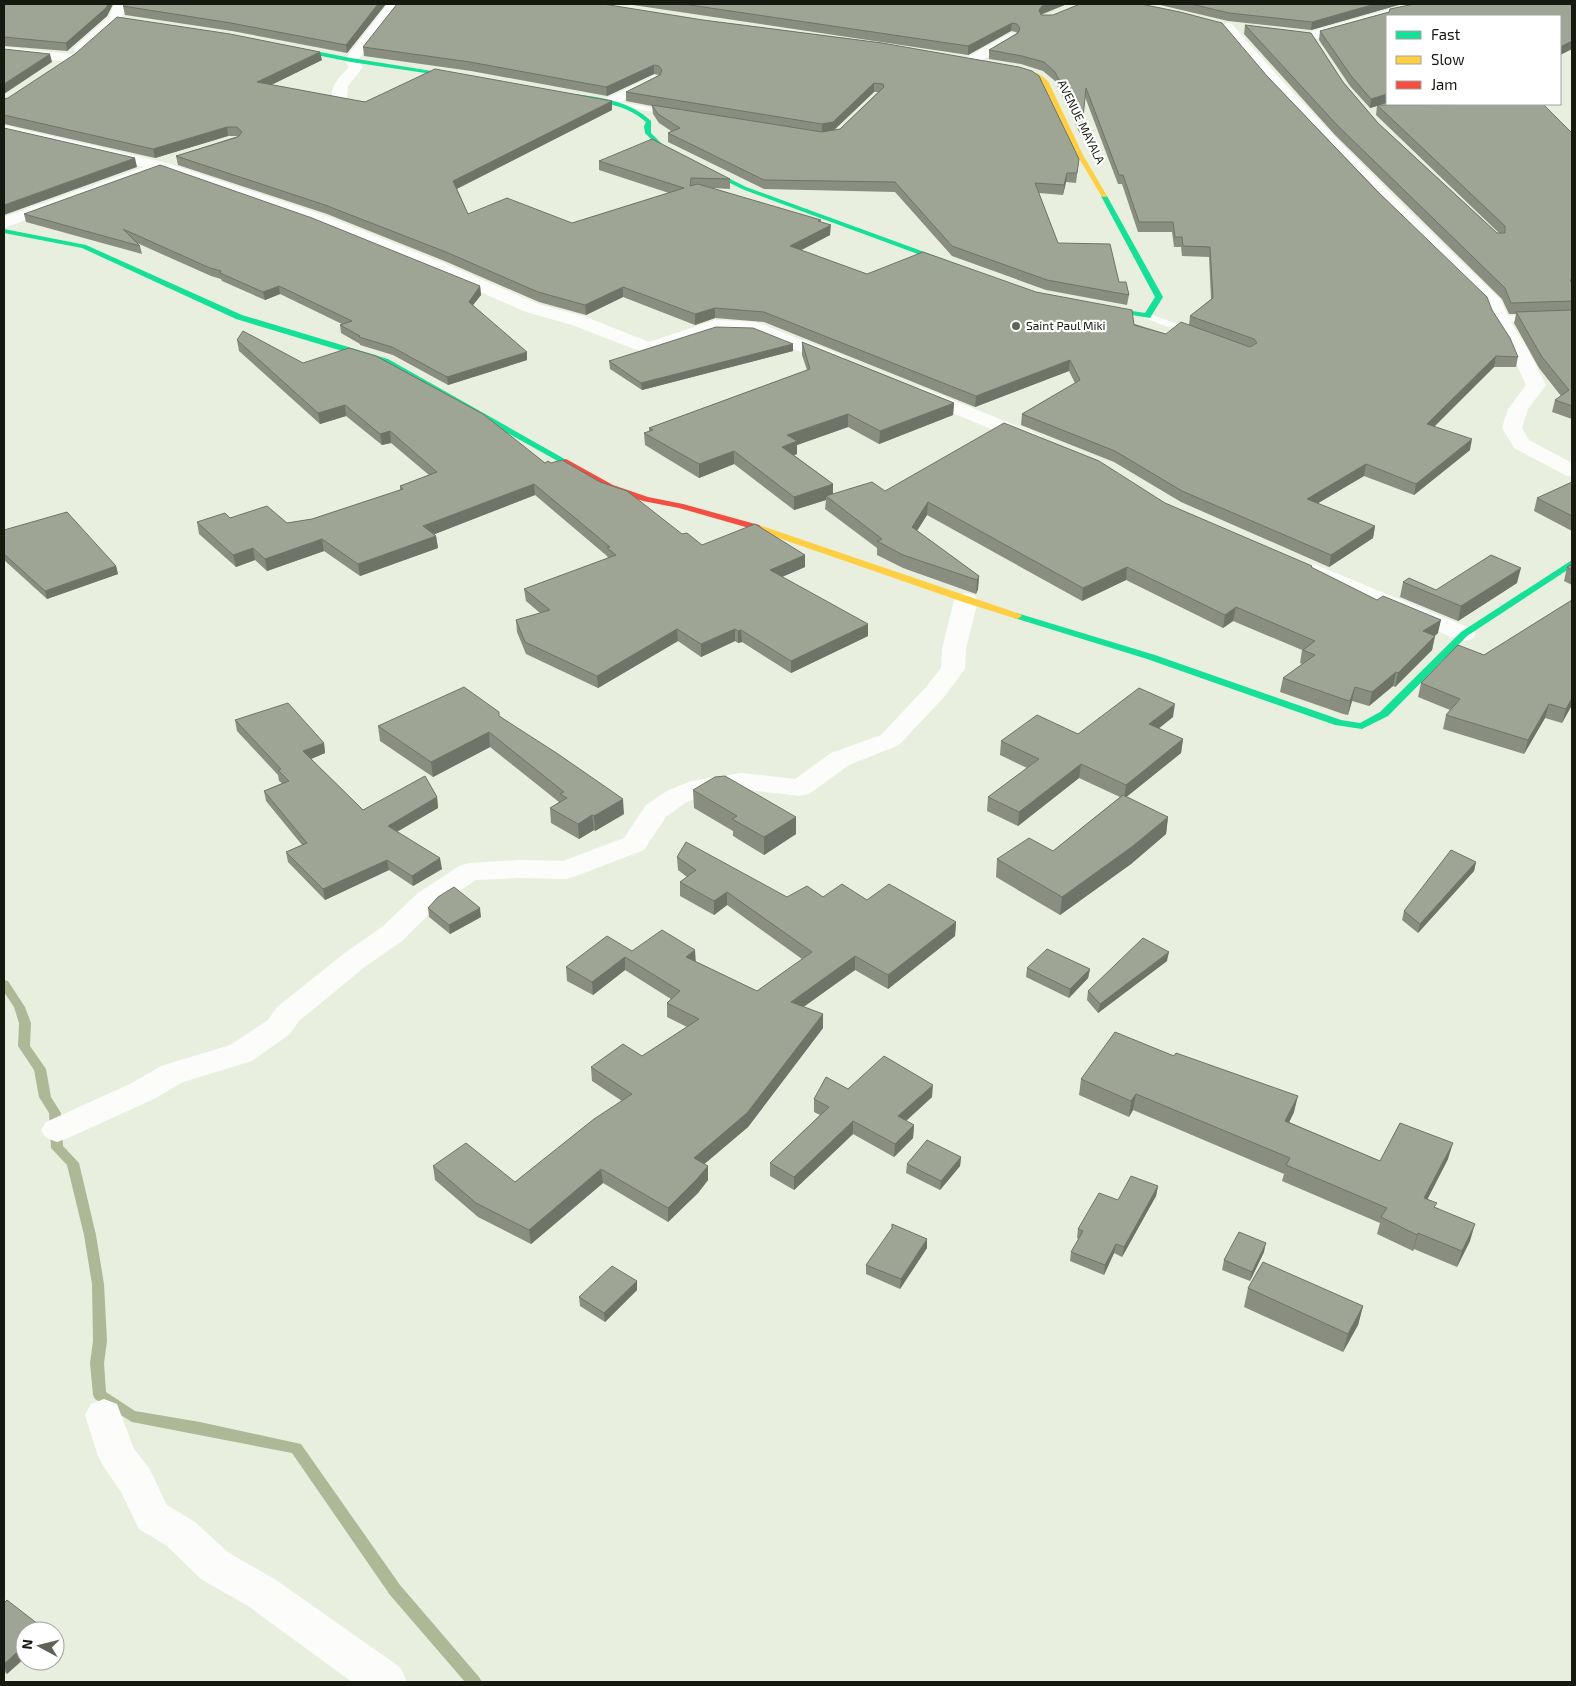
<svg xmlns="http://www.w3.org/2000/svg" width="1576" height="1686" font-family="'Exo 2',sans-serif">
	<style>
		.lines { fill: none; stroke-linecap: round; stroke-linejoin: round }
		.stream { fill: #adb897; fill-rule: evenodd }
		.lane { fill: #fcfdfa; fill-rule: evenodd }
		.street { fill: #fcfdfa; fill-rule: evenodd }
		.fast { fill: #16e098; fill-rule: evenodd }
		.slow { fill: #ffcf43; fill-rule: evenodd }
		.jam { fill: #f24e42; fill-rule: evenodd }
		.wall { fill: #898e80; fill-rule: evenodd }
		.shaded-wall { fill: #6f7468 }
		.building { fill: #9fa595; stroke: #6f7468 }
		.poi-dot { fill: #606457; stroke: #fff; stroke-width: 2 }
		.labels { text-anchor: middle; stroke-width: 4.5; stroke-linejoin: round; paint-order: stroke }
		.far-street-label { font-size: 12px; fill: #16190f; stroke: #fff }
		.far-poi-label { font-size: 12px; fill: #16190f; stroke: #fff; text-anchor: start }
	</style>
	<rect width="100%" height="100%" fill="#e9efde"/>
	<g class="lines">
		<path class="stream" d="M 4,980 L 8,981 L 25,1007 L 31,1023 L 30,1046 L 46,1069 L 51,1097 L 61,1113 L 63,1146 L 79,1163 L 96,1235 L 104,1284 L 107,1341 L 104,1363 L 106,1392 L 135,1411 L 200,1422 L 301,1444 L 400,1585 L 479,1677 L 482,1682 L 465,1682 L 390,1595 L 292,1453 L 132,1422 L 95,1399 L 93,1395 L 90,1363 L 93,1341 L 92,1284 L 84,1235 L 67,1165 L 51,1148 L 49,1113 L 39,1097 L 34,1070 L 18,1046 L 19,1023 L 14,1007 L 4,992 Z"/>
		<path class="lane" d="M 619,102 L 670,111 L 674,113 L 670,115 L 622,106 L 618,104 Z
			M 1147,313 L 1197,331 L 1199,333 L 1194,336 L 1191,335 L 1144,318 L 1144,314 Z
			M 1572,313 L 1572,319 L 1500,322 L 1495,319 L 1500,316 Z"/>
		<path class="street" d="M 114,4 L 130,4 L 125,9 L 120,22 L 86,52 L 76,52 L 74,49 L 76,46 L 109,17 Z
			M 388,4 L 402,4 L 358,60 L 363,67 L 348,86 L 347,101 L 345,104 L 335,104 C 326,90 339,77 349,67 L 344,60 Z
			M 1408,4 L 1428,4 L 1426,7 L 1387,16 L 1387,18 L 1311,40 L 1275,37 L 1268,33 L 1275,29 L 1310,32 Z
			M 1227,23 L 1232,24 C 1316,122 1408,211 1501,300 L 1509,319 L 1527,348 L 1546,385 L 1528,409 L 1522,428 L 1529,440 L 1572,463 L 1572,477 L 1565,475 L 1514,448 L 1502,428 L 1508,409 L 1526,385 L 1509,348 L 1491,319 L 1486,306 L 1376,198 L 1267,83 L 1220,27 Z
			M 1011,33 L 1016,34 L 1018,37 L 1016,40 L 976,64 L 971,65 L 964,61 L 966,58 Z
			M 4,47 L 71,54 L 78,58 L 71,62 L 4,55 Z
			M 654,76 L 659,77 L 661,80 L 659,83 L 615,105 L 605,105 L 603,102 L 605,99 Z
			M 4,125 L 167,163 L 326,216 L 446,264 L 538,304 L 586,317 L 649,342 L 715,320 L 756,322 L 843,356 L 846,360 L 843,364 L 836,366 L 753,333 L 716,332 L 656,352 L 649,354 L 642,352 L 572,325 L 526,312 L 434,272 L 314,224 L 161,171 L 4,228 L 4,217 L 144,167 L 4,135 Z
			M 920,387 L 1040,435 L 1043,439 L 1040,443 L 1033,445 L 1026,443 L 913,397 L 910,393 L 913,389 Z
			M 1314,564 L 1472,629 L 1476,634 L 1472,639 L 1464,641 L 1456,639 L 1306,576 L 1303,571 L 1306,566 Z
			M 966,593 L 974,595 L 978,600 L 966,649 L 965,669 L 944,697 L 899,745 L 849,765 L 809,794 L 800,796 L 741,789 L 706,794 L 685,803 L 666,817 L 644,850 L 576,876 L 566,879 L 519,878 L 476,880 L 438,905 L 402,941 L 366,966 L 299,1021 L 290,1034 L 252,1061 L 183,1082 L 154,1099 L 68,1138 L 57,1142 L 46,1138 L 41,1130 L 46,1122 L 132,1083 L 161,1066 L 230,1045 L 268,1020 L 277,1007 L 346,952 L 382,927 L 418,893 L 459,866 L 469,863 L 519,860 L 563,861 L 624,838 L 646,805 L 667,791 L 691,781 L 741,773 L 795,779 L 831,753 L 881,735 L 926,687 L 941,668 L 942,649 L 954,600 L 958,595 Z
			M 104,1399 L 117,1404 L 134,1449 L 149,1468 L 167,1505 L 195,1522 L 229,1553 L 276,1580 L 401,1668 L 407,1682 L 352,1682 L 248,1606 L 201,1579 L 167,1546 L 139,1529 L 121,1492 L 104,1467 L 98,1456 L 85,1415 L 91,1404 Z"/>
		<path class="fast" d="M 284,45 L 351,58 L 469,77 L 466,79 L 351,62 L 282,48 Z
			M 575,94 C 603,98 630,101 651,121 L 651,133 L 663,145 L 746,187 L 960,265 L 953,267 L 742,189 L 659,147 L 645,133 L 644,126 L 646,122 C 625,103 600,103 573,97 L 572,96 Z
			M 1104,194 L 1107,196 L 1163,297 L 1150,318 L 1095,309 L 1091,307 L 1095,305 L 1145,313 L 1155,297 L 1101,196 Z
			M 4,229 L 86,245 L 242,315 L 388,359 L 570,462 L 569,464 L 563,464 L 382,363 L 236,319 L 82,248 L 4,233 Z
			M 1572,560 L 1572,567 L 1467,636 L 1388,716 L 1362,729 L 1335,725 L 1147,659 L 1014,618 L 1012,616 L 1017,613 L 1020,614 L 1155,655 L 1341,720 L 1360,723 L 1380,712 L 1461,632 Z"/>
		<path class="slow" d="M 1002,65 L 1039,74 L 1048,81 L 1083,155 L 1107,196 L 1106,197 L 1102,197 L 1077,155 L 1043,83 L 1035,76 L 1000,68 Z
			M 756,524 L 1020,614 L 1022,616 L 1017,619 L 963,602 L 753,529 L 753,525 Z"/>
		<path class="jam" d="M 566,459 L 613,485 L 648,497 L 683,504 L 759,525 L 761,527 L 756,530 L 679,508 L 643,501 L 607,489 L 563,464 L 563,460 Z"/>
	</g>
	<path class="wall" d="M 4,4 L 113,4 L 107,16 L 67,51 L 4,46 Z
		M 125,4 L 386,4 L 347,53 L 232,31 L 125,15 L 123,6 Z
		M 626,4 L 1067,4 L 1041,15 L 1267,76 L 1492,310 L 1518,357 L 1516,367 L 1494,367 L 1434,426 L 1470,450 L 1414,495 L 1364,476 L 1317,503 L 1375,526 L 1373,538 L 1329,567 L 1181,502 L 1114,462 L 1021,425 L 1022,414 L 1075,383 L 1069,371 L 975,407 L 764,322 L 715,318 L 695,325 L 623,297 L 586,315 L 539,302 L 447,262 L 327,214 L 178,165 L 176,156 L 238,136 L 228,136 L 155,158 L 4,124 L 4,99 L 322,60 L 271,85 L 365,102 L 612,110 L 457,189 L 468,214 L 572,223 L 669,193 L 599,170 L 599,161 L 730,179 L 730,189 L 713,188 L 821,222 L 830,235 L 801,250 L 867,274 L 1036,292 L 1166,334 L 1189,325 L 1190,316 L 1211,299 L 1209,257 L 1182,256 L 1181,247 L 1174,247 L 1172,232 L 1138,232 L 1122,184 L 1118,184 L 1085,97 L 1081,136 L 1055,81 L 1043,71 L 1021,64 L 989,59 L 989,50 L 1017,33 L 1016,32 L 1011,31 L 968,55 Z
		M 1156,4 L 1402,4 L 1311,30 L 1228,21 Z
		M 1414,4 L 1572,4 L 1572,49 L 1560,55 L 1560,16 L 1387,16 L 1387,103 L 1379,105 L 1543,104 L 1572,133 L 1572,419 L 1552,412 L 1555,400 L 1561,396 L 1539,368 L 1514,323 L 1516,314 L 1509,314 L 1502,299 L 1335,135 L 1244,34 L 1245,25 L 1311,33 L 1343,82 L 1378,123 L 1497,233 L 1499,233 L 1376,115 L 1377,106 L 1370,108 L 1350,86 L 1319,40 L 1320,31 L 1389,12 L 1390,9 Z
		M 703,20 L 882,43 L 1079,159 L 1076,183 L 1066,182 L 1063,195 L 1039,193 L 1058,243 L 1119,282 L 1129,295 L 1127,305 L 1046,290 L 952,256 L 895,192 L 764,189 L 668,142 L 668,133 L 671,131 L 659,123 L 653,114 L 652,106 L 626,101 L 626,92 L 659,75 L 654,74 L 607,96 L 471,71 L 364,56 L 363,47 ZM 874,92 L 878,92 L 840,129 L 834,130 Z
		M 24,214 L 480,286 L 481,295 L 473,305 L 527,360 L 448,385 L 393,355 L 360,345 L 360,344 L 341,333 L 340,325 L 342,324 L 280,294 L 265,300 L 222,281 L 221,279 L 211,276 L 137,243 L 140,246 L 142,254 L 26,222 Z
		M 237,340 L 303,363 L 545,463 L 702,545 L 805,555 L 805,567 L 782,577 L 868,636 L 791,673 L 742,642 L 738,643 L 735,641 L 701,657 L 678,641 L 598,688 L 526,654 L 517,632 L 516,620 L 540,613 L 526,601 L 524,589 L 608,558 L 607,556 L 535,495 L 434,534 L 436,536 L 438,548 L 360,576 L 324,551 L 267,571 L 255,560 L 236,567 L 199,534 L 197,522 L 230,518 L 287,523 L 312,519 L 400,490 L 400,486 L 429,475 L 391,443 L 382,445 L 346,416 L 320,424 L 239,351 Z
		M 802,342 L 954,403 L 953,415 L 879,444 L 848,427 L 797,445 L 797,454 L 794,455 L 833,484 L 833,494 L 885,491 L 1165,503 L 1312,568 L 1438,633 L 1435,636 L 1432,650 L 1395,687 L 1393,686 L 1369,706 L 1352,701 L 1348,715 L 1343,714 L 1280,692 L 1283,678 L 1302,664 L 1300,663 L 1302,650 L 1233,621 L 1223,628 L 1126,580 L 1082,601 L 927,515 L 917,531 L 979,576 L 978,589 L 976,594 L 903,568 L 877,555 L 877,548 L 825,509 L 826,500 L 794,510 L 734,464 L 699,478 L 645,445 L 644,433 L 649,431 L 649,428 L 807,370 L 802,355 Z
		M 793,344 L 793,351 L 642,390 L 610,369 L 609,361 Z
		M 1572,482 L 1572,531 L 1534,511 L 1537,498 Z
		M 4,530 L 116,566 L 118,574 L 47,599 L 4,560 Z
		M 1572,564 L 1572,585 L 1564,581 L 1567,567 Z
		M 1403,582 L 1436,590 L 1517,583 L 1458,621 L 1400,597 Z
		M 1572,600 L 1572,705 L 1562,723 L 1545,718 L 1524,754 L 1443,729 L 1446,715 L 1450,710 L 1418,697 L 1421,683 L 1484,655 Z
		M 500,716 L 624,814 L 595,831 L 594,830 L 579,839 L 551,823 L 550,808 L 559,802 L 490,747 L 433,777 L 380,741 L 378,726 Z
		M 1173,717 L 1158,728 L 1183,739 L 1181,753 L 1126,797 L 1168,817 L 1166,834 L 1131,864 L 1060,915 L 996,877 L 997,859 L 1053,851 L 1120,797 L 1079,778 L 1018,826 L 987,811 L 988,797 L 1027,768 L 1000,755 L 1001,741 L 1078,734 Z
		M 235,720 L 324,743 L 325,753 L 311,759 L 363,810 L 437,797 L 438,808 L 397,831 L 442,869 L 413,886 L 389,870 L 325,900 L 288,862 L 286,852 L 302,845 L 266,801 L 264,791 L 282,783 L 279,781 L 278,775 L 237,731 Z
		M 693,790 L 796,834 L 764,855 L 733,836 L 733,831 L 694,808 Z
		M 677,857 L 787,897 L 823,897 L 867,900 L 956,922 L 955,936 L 888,989 L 855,970 L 803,1007 L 823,1014 L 823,1028 L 748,1127 L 704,1164 L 708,1166 L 708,1180 L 698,1193 L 668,1222 L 603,1183 L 531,1244 L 478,1217 L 435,1180 L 433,1166 L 515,1182 L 622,1101 L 592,1081 L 591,1067 L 642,1056 L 687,1027 L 667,1017 L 667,1003 L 671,999 L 625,970 L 593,995 L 567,981 L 566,967 L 632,951 L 695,950 L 695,961 L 757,991 L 802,959 L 727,905 L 714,915 L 680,896 L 680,882 L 687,877 L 678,870 Z
		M 1476,862 L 1474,871 L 1418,933 L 1402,920 L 1404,911 Z
		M 428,908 L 481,917 L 450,934 L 429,917 Z
		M 1167,961 L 1098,1013 L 1087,1000 L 1088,991 Z
		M 1027,968 L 1090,969 L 1088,978 L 1069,998 L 1026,977 Z
		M 1081,1079 L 1294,1112 L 1289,1122 L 1380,1161 L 1448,1159 L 1427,1199 L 1470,1241 L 1457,1267 L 1414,1249 L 1413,1251 L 1377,1234 L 1380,1223 L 1282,1181 L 1284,1174 L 1133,1110 L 1129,1117 L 1079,1095 Z
		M 848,1089 L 932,1097 L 906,1121 L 914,1125 L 913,1138 L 894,1157 L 853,1134 L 794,1190 L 770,1176 L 770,1163 L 820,1115 L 814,1112 L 814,1099 Z
		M 961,1157 L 960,1166 L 940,1190 L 906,1173 L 907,1164 Z
		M 1158,1186 L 1156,1196 L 1122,1257 L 1114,1253 L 1104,1275 L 1070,1261 L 1071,1252 L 1079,1239 L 1077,1238 L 1078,1229 L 1118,1200 Z
		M 927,1248 L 900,1289 L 866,1274 L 866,1265 Z
		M 1264,1252 L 1250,1281 L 1222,1270 L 1224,1260 Z
		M 637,1281 L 637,1290 L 605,1322 L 580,1306 L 579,1297 Z
		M 1248,1288 L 1363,1306 L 1358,1325 L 1343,1352 L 1244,1307 Z
		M 4,1603 L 7,1674 L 4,1671 Z"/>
	<path class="shaded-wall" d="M 108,4 L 113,4 L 107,16 L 67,51 L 66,43 Z
		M 378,4 L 386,4 L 347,53 L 346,45 Z
		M 1048,4 L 1067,4 L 1041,14 L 1038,18 L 1039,10 L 1042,6 Z
		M 1375,4 L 1402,4 L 1311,30 L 1312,22 Z
		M 1012,23 L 1011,31 L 968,55 L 968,46 Z
		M 1572,41 L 1572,49 L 1560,55 L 1560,47 Z
		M 320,52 L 322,60 L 259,91 L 257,82 Z
		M 50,54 L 52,62 L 4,94 L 4,84 Z
		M 654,65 L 654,74 L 607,96 L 606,87 Z
		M 874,83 L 874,92 L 833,131 L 822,133 L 822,124 Z
		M 1387,94 L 1387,103 L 1370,108 L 1371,99 Z
		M 612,101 L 612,110 L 454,190 L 453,181 Z
		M 227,127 L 228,136 L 155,158 L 153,149 Z
		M 135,158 L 137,167 L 4,215 L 4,205 Z
		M 1067,173 L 1066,182 L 1063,195 L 1064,185 Z
		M 831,225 L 830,235 L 790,256 L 790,246 Z
		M 279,286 L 280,294 L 265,300 L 263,292 Z
		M 480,286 L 481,295 L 469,310 L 469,302 Z
		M 623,287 L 623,297 L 586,315 L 585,305 Z
		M 715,308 L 715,318 L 695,325 L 695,314 Z
		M 793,344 L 793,351 L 642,390 L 641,383 Z
		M 527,352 L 527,360 L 448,385 L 447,377 Z
		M 1496,356 L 1494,367 L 1425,436 L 1427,424 Z
		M 1070,360 L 1069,371 L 975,407 L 976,396 Z
		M 954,403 L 953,415 L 879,444 L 880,431 Z
		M 345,405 L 346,416 L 320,424 L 318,413 Z
		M 848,414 L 848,427 L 797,445 L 797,454 L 782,460 L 782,447 L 787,435 Z
		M 390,431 L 391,443 L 382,445 L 380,434 Z
		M 1472,439 L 1470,450 L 1414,495 L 1416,484 Z
		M 734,451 L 734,464 L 699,478 L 699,464 Z
		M 1366,464 L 1364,476 L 1305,511 L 1307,499 Z
		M 534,484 L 535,495 L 425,538 L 423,526 Z
		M 833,484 L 833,498 L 826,496 L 826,500 L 794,510 L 794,497 Z
		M 928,502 L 927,515 L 911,540 L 912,527 Z
		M 1375,526 L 1373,538 L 1329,567 L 1331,555 Z
		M 436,536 L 438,548 L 360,576 L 358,564 Z
		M 322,539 L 324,551 L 267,571 L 265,559 Z
		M 253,548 L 255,560 L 236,567 L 233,555 Z
		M 805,555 L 805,567 L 770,582 L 770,570 Z
		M 116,566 L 118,574 L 47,599 L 45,591 Z
		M 1127,567 L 1126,580 L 1082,601 L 1083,588 Z
		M 1521,568 L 1517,583 L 1458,621 L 1461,606 Z
		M 979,576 L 978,589 L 976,594 L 977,580 Z
		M 1236,607 L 1233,621 L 1223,628 L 1225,615 Z
		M 1441,620 L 1438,633 L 1420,645 L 1423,631 Z
		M 868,624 L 868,636 L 791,673 L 791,661 Z
		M 677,629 L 678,641 L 598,688 L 597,676 Z
		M 735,629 L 735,641 L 701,657 L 701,644 Z
		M 741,630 L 742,642 L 738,643 L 738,631 Z
		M 1435,636 L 1432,650 L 1395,687 L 1398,673 Z
		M 1396,672 L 1393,686 L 1369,706 L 1372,692 Z
		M 1355,687 L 1352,701 L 1348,715 L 1350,701 Z
		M 1572,698 L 1572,705 L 1562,723 L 1566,709 Z
		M 1175,704 L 1173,717 L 1147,738 L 1149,724 Z
		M 1549,704 L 1545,718 L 1524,754 L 1528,740 Z
		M 489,732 L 490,747 L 433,777 L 431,762 Z
		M 1183,739 L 1181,753 L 1124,799 L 1126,785 Z
		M 324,743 L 325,753 L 304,762 L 303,751 Z
		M 1081,764 L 1079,778 L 1018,826 L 1019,812 Z
		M 437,797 L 438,808 L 390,836 L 388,826 Z
		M 623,799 L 624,814 L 595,831 L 594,816 Z
		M 592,815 L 594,830 L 579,839 L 578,824 Z
		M 796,817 L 796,834 L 764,855 L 764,837 Z
		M 1168,817 L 1166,834 L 1131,864 L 1060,915 L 1062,897 Z
		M 440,858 L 442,869 L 413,886 L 412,876 Z
		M 387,860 L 389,870 L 325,900 L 323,889 Z
		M 1476,862 L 1474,871 L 1418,933 L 1420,924 Z
		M 727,892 L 727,905 L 714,915 L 714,901 Z
		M 480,908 L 481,917 L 450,934 L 449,925 Z
		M 956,922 L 955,936 L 888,989 L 888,975 Z
		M 695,950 L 696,964 L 686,957 Z
		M 1169,952 L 1167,961 L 1098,1013 L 1100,1004 Z
		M 855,956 L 855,970 L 791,1016 L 791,1002 Z
		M 625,957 L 625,970 L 593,995 L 592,982 Z
		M 1090,969 L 1088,978 L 1069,998 L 1070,989 Z
		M 823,1014 L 823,1028 L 748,1127 L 695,1172 L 694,1158 Z
		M 933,1085 L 932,1097 L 897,1129 L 898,1116 Z
		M 1136,1094 L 1133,1110 L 1129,1117 L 1131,1101 Z
		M 1298,1096 L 1294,1112 L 1282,1137 L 1285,1121 Z
		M 853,1121 L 853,1134 L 794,1190 L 794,1177 Z
		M 914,1125 L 913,1138 L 894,1157 L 895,1144 Z
		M 1453,1143 L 1448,1159 L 1420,1214 L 1424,1198 Z
		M 961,1157 L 960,1166 L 940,1190 L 941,1181 Z
		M 708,1166 L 708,1180 L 698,1193 L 668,1222 L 668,1208 Z
		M 601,1169 L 603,1183 L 531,1244 L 529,1230 Z
		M 1158,1186 L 1156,1196 L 1122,1257 L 1124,1247 Z
		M 1475,1224 L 1470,1241 L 1457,1267 L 1462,1251 Z
		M 1418,1233 L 1414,1249 L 1413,1251 L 1417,1235 Z
		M 927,1239 L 927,1248 L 900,1289 L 901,1279 Z
		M 1266,1243 L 1264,1252 L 1250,1281 L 1252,1272 Z
		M 1116,1244 L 1114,1253 L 1104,1275 L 1105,1265 Z
		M 637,1281 L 637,1290 L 605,1322 L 604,1313 Z
		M 1363,1306 L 1358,1325 L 1343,1352 L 1348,1334 Z
		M 25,1645 L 25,1658 L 7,1674 L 4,1664 Z"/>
	<path class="building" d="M 4,4 L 108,4 L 106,8 L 66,43 L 4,37 Z
		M 125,4 L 378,4 L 346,45 L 231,23 L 123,6 Z
		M 397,4 L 603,4 L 703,20 L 882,43 L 1019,67 L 1032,71 L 1039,76 L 1079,159 L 1077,173 L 1067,173 L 1064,185 L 1035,183 L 1058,243 L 1110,244 L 1119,282 L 1126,282 L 1129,295 L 1047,280 L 952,246 L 895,182 L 764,180 L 668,133 L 680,128 L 658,114 L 652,105 L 822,132 L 840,129 L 884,87 L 883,84 L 874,83 L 833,122 L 822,124 L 626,92 L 660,75 L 662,70 L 659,66 L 654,65 L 606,87 L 470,62 L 363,47 Z
		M 683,4 L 1048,4 L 1042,6 L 1039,10 L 1041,15 L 1053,15 L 1080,4 L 1141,4 L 1180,12 L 1222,23 L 1267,76 L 1376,190 L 1487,297 L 1492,310 L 1510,338 L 1518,357 L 1496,356 L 1427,424 L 1472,439 L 1416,484 L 1366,464 L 1307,499 L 1375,526 L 1331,555 L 1182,491 L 1115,451 L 1022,414 L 1080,380 L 1070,360 L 976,396 L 764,312 L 715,308 L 695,314 L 623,287 L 585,305 L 538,292 L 446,252 L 325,205 L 176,156 L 238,137 L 242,132 L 237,127 L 227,127 L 153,149 L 4,115 L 4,99 L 8,98 L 75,54 L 117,17 L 230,34 L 320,52 L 257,82 L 365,102 L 435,69 L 612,101 L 453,181 L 468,214 L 507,198 L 572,223 L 684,188 L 599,161 L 652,139 L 730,179 L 691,178 L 690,186 L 698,184 L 821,220 L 818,221 L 831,225 L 790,246 L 867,274 L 923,252 L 1036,292 L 1132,310 L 1134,325 L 1166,334 L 1181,322 L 1250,347 L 1257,343 L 1254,339 L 1190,316 L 1213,298 L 1210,247 L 1183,246 L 1182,237 L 1175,237 L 1173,222 L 1139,222 L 1123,175 L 1119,175 L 1086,88 L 1082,127 L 1055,72 L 1044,62 L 1022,56 L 989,50 L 1018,33 L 1020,28 L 1017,24 L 1012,23 L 968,46 Z
		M 1191,4 L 1375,4 L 1312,22 L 1229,13 Z
		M 1414,4 L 1572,4 L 1572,41 L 1560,47 L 1560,16 L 1387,16 L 1387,94 L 1371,99 L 1352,77 L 1320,31 L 1389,12 L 1390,9 Z
		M 1245,25 L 1311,33 L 1343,82 L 1378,123 L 1497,233 L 1505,233 L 1505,226 L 1377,105 L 1543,104 L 1572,133 L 1572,280 L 1570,280 L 1572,283 L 1572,301 L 1511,303 L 1505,288 L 1337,125 Z
		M 4,49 L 50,54 L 4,84 Z
		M 4,128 L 135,158 L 4,205 Z
		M 160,165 L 312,218 L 480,286 L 469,302 L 527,352 L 447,377 L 392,347 L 359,337 L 360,336 L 340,325 L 352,321 L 279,286 L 263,292 L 220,273 L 221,271 L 210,268 L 123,229 L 140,246 L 24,214 Z
		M 1572,310 L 1572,406 L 1555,400 L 1569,390 L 1542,357 L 1516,312 Z
		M 716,327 L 753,328 L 793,344 L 641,383 L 609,361 Z
		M 243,331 L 303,363 L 349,348 L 376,356 L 483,414 L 545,463 L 548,461 L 551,463 L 562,460 L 600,482 L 627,491 L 682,534 L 687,533 L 702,545 L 755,524 L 805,555 L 770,570 L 868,624 L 791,661 L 741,630 L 738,631 L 735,629 L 701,644 L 677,629 L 597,676 L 525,642 L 516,620 L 550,610 L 524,589 L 616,555 L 607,548 L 610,547 L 534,484 L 423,526 L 436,536 L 358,564 L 322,539 L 265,559 L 253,548 L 233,555 L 197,522 L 225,513 L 230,518 L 267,506 L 287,523 L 312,519 L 403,489 L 400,486 L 437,472 L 390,431 L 380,434 L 345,405 L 318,413 L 237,340 Z
		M 802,342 L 954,403 L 880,431 L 848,414 L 787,435 L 797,441 L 782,447 L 833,484 L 794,497 L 734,451 L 699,464 L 644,433 L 653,430 L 649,428 L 810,369 Z
		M 1004,423 L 1099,461 L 1165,503 L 1312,566 L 1311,567 L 1377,600 L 1383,596 L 1441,620 L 1423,631 L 1435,636 L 1398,673 L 1396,672 L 1372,692 L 1355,687 L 1350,701 L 1346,700 L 1283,678 L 1315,655 L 1303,650 L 1315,641 L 1236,607 L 1225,615 L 1127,567 L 1083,588 L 928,502 L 912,527 L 979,576 L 977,580 L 903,555 L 877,541 L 882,539 L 826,496 L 872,482 L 885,491 Z
		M 1572,482 L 1572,516 L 1537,498 Z
		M 67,512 L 116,566 L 45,591 L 4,554 L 4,530 Z
		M 1491,555 L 1521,568 L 1461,606 L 1403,582 L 1409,578 L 1436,590 Z
		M 1572,564 L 1572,570 L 1567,567 Z
		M 1572,600 L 1572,698 L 1566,709 L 1549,704 L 1528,740 L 1446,715 L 1460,699 L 1421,683 L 1458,645 L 1484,655 Z
		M 464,687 L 499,712 L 499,716 L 558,754 L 623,799 L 594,816 L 592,815 L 578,824 L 550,808 L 567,798 L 560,794 L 564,792 L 489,732 L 431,762 L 378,726 Z
		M 1139,688 L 1175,704 L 1149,724 L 1183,739 L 1126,785 L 1081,764 L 1019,812 L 988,797 L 1039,759 L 1001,741 L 1037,715 L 1078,734 Z
		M 288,703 L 324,743 L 303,751 L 363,810 L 425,776 L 437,797 L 388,826 L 440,858 L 412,876 L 387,860 L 323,889 L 286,852 L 307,843 L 264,791 L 289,781 L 278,770 L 281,769 L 235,720 Z
		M 725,776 L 796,817 L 764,837 L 732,819 L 737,816 L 693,790 L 715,777 Z
		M 1123,795 L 1168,817 L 1133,846 L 1062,897 L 997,859 L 1029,838 L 1053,851 Z
		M 686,842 L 787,897 L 807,886 L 823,897 L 842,884 L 867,900 L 889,884 L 956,922 L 888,975 L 855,956 L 791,1002 L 823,1014 L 747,1113 L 694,1158 L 708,1166 L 697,1179 L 668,1208 L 601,1169 L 529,1230 L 476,1203 L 433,1166 L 466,1143 L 515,1182 L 594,1119 L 632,1094 L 591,1067 L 623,1044 L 642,1056 L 699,1019 L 667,1003 L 680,991 L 625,957 L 592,982 L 566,967 L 607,936 L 632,951 L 662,930 L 695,950 L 686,957 L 757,991 L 812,952 L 727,892 L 714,901 L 680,882 L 696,870 L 677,857 Z
		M 1451,850 L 1476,862 L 1420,924 L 1404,911 Z
		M 454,887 L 480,908 L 449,925 L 428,908 L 438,897 Z
		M 1143,938 L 1169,952 L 1100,1004 L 1088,991 Z
		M 1047,949 L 1090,969 L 1070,989 L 1027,968 Z
		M 1115,1032 L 1174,1056 L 1176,1053 L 1298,1096 L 1285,1121 L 1380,1161 L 1400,1123 L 1453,1143 L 1424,1198 L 1437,1203 L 1434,1207 L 1475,1224 L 1462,1251 L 1418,1233 L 1417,1235 L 1381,1217 L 1387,1208 L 1286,1165 L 1290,1158 L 1136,1094 L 1131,1101 L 1081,1079 Z
		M 884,1056 L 933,1085 L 898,1116 L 914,1125 L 895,1144 L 853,1121 L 794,1177 L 770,1163 L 829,1107 L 814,1099 L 826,1077 L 848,1089 Z
		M 927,1140 L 961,1157 L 941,1181 L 907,1164 Z
		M 1131,1176 L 1158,1186 L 1124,1247 L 1116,1244 L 1105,1265 L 1071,1252 L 1083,1231 L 1078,1229 L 1099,1193 L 1118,1200 Z
		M 892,1224 L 927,1239 L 901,1279 L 866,1265 L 892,1228 Z
		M 1239,1232 L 1266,1243 L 1252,1272 L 1224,1260 Z
		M 1263,1262 L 1363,1306 L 1348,1334 L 1248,1288 Z
		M 612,1266 L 637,1281 L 604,1313 L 579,1297 Z
		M 7,1600 L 43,1628 L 40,1631 L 25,1631 L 25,1645 L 4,1664 L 4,1603 Z"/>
	<circle class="poi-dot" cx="1016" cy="326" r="5"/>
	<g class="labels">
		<g class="far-street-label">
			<text transform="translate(1081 122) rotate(64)" y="4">AVENUE MAYALA</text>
		</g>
		<g class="far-poi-label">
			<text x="1026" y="330">Saint Paul Miki</text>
		</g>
	</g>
	<rect width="1576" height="1686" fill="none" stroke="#16190f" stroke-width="10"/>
	<rect x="1386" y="15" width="175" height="90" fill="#ffffff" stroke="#a2a39f"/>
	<rect x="1396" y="31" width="25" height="8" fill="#16e098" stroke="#a2a39f"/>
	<text x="1431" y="40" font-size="15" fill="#16190f">Fast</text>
	<rect x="1396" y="56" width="25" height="8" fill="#ffcf43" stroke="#a2a39f"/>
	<text x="1431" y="65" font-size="15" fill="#16190f">Slow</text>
	<rect x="1396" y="81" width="25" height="8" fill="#f24e42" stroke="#a2a39f"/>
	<text x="1431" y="90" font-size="15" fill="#16190f">Jam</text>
	<g transform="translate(40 1646) rotate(277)"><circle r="24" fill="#ffffff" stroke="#a2a39f"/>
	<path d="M0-4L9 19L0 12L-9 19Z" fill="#606457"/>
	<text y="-8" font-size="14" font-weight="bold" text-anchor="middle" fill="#16190f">N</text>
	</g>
</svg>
